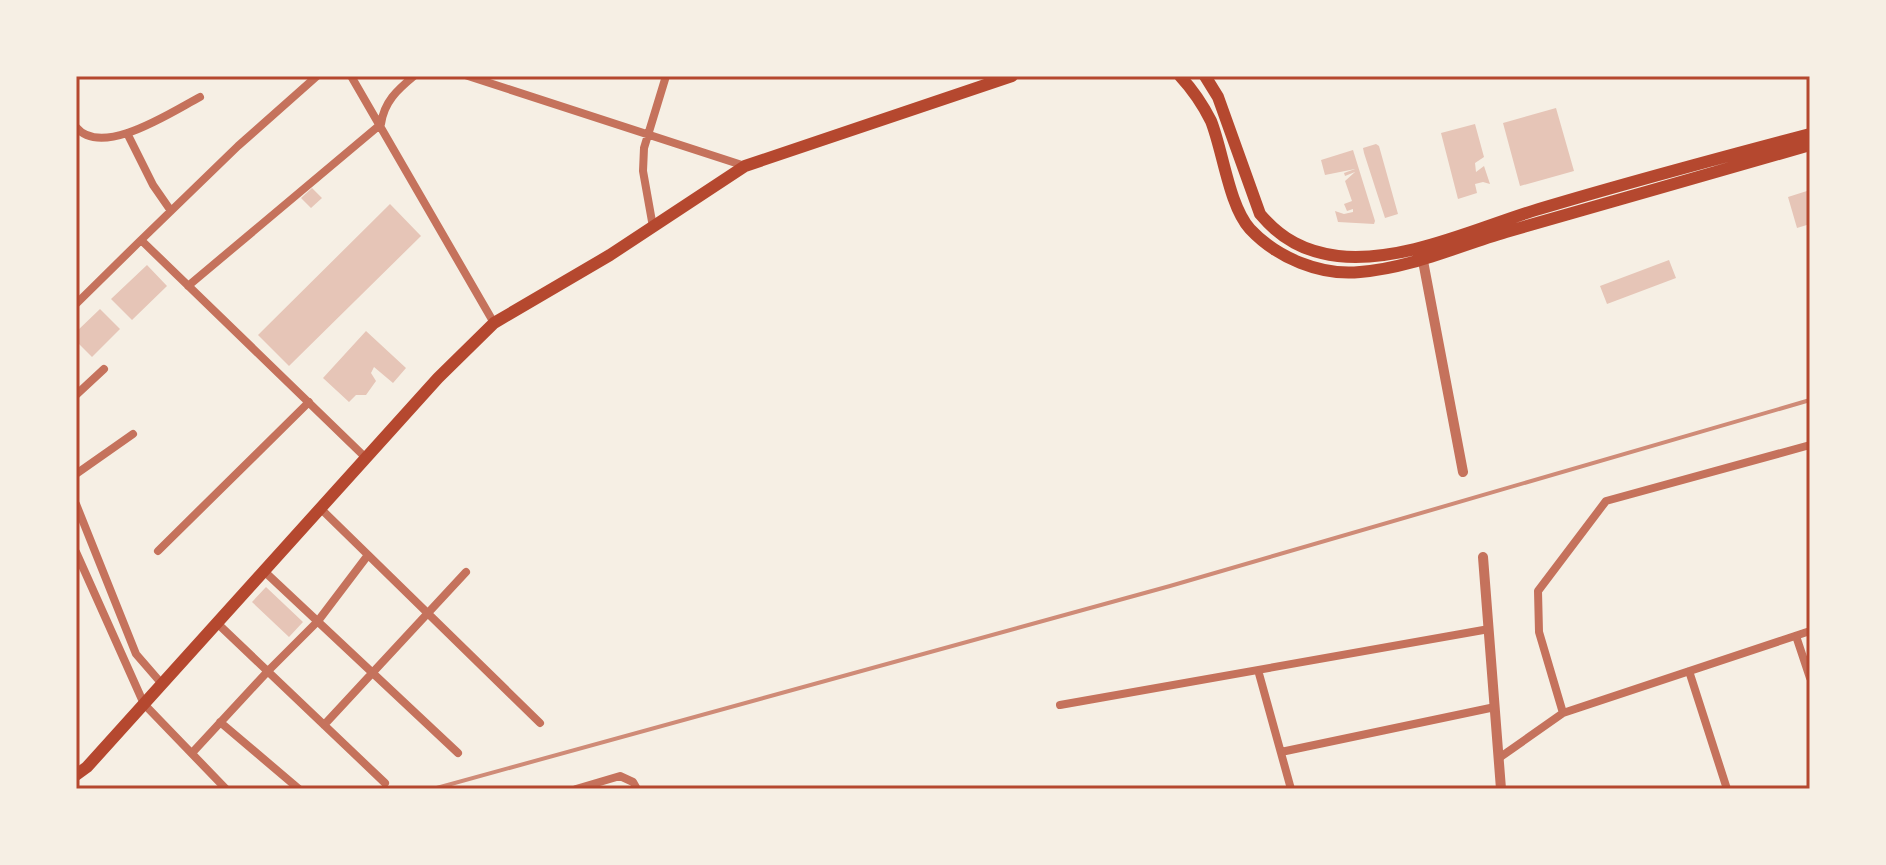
<svg xmlns="http://www.w3.org/2000/svg" width="1886" height="865" font-family="Quicksand,sans-serif">
	<style>
		.building { fill: #e6c5b7 }
		.lines { fill: none; stroke-linecap: round; stroke-linejoin: round }
		.minor { stroke: #c5725c; stroke-width: 8 }
		.tertiary { stroke: #c5725c; stroke-width: 10 }
		.secondary { stroke: #b5482f; stroke-width: 12 }
		.primary { stroke: #b5482f; stroke-width: 12 }
		.rail { stroke: #cf8b77; stroke-width: 4 }
		.neatline { fill: none; stroke: #b5482f; stroke-width: 3 }
	</style>
	<rect width="100%" height="100%" fill="#f6efe4"/>
	<path class="building" d="M 1556,108 L 1574,171 L 1520,186 L 1503,123 Z
		M 1475,124 L 1484,157 L 1475,163 L 1476,172 L 1484,166 L 1490,184 L 1483,182 L 1475,184 L 1477,193 L 1458,199 L 1441,133 Z
		M 1376,144 L 1379,146 L 1398,214 L 1385,218 L 1364,153 L 1363,148 Z
		M 1353,150 L 1375,221 L 1374,224 L 1338,222 L 1335,211 L 1344,214 L 1353,212 L 1353,209 L 1347,211 L 1344,204 L 1352,201 L 1345,181 L 1355,172 L 1345,176 L 1344,173 L 1355,169 L 1325,175 L 1321,160 Z
		M 312,188 L 322,198 L 311,208 L 301,198 Z
		M 1810,190 L 1810,224 L 1797,228 L 1788,197 Z
		M 390,204 L 421,236 L 289,366 L 258,335 Z
		M 1669,260 L 1676,278 L 1607,304 L 1600,286 Z
		M 147,265 L 167,286 L 132,320 L 111,299 Z
		M 100,309 L 120,329 L 92,357 L 76,341 L 76,332 Z
		M 366,331 L 406,368 L 393,383 L 374,367 L 371,373 L 376,381 L 366,395 L 356,395 L 349,402 L 323,378 Z
		M 266,587 L 303,622 L 289,637 L 252,602 Z"/>
	<g class="lines">
		<path class="minor" d="M 351,76 L 494,323
			M 468,76 L 745,166
			M 76,127 C 102,159 173,111 200,97
			M 127,133 L 153,185 L 171,211
			M 653,227 L 643,171 L 644,148 L 666,76
			M 141,240 L 238,146 L 317,76
			M 188,286 L 381,124 C 384,102 397,90 414,76
			M 76,304 L 141,240 L 366,458
			M 76,395 L 104,369
			M 76,474 L 133,434
			M 76,504 L 136,654 L 162,684
			M 321,509 L 540,723
			M 158,551 L 309,402
			M 76,552 L 144,704 L 226,789
			M 265,572 L 458,753
			M 217,623 L 385,783
			M 1796,636 L 1810,678
			M 1258,670 L 1291,789
			M 1689,671 L 1727,789
			M 1060,705 L 1489,629
			M 1563,713 L 1810,631
			M 220,722 L 299,789
			M 324,725 L 466,572
			M 1281,752 L 1495,707
			M 192,753 L 268,671 L 318,621 L 368,555
			M 1499,758 L 1563,713 L 1539,632 L 1538,591 L 1606,501 L 1810,445
			M 576,789 L 620,776 L 633,782 L 637,789"/>
		<path class="tertiary" d="M 1423,261 L 1463,472
			M 1483,557 L 1501,789"/>
		<path class="secondary" d="M 76,775 L 87,767 L 438,378 L 494,323 L 610,255 L 745,166 L 1012,76"/>
		<path class="primary" d="M 1180,76 C 1192,89 1203,105 1211,121 C 1223,151 1229,206 1250,229 C 1277,258 1321,276 1360,272 C 1411,268 1458,246 1506,232 C 1607,203 1709,174 1810,145
			M 1205,76 L 1218,97 L 1260,214 C 1281,239 1305,252 1338,256 C 1405,263 1476,228 1539,209 C 1629,182 1719,158 1810,134"/>
		<path class="rail" d="M 433,789 L 1170,586 L 1810,400"/>
	</g>
	<rect width="1886" height="865" fill="none" stroke="#f6efe4" stroke-width="156"/>
	<rect x="78" y="78" width="1730" height="709" class="neatline"/>
</svg>
